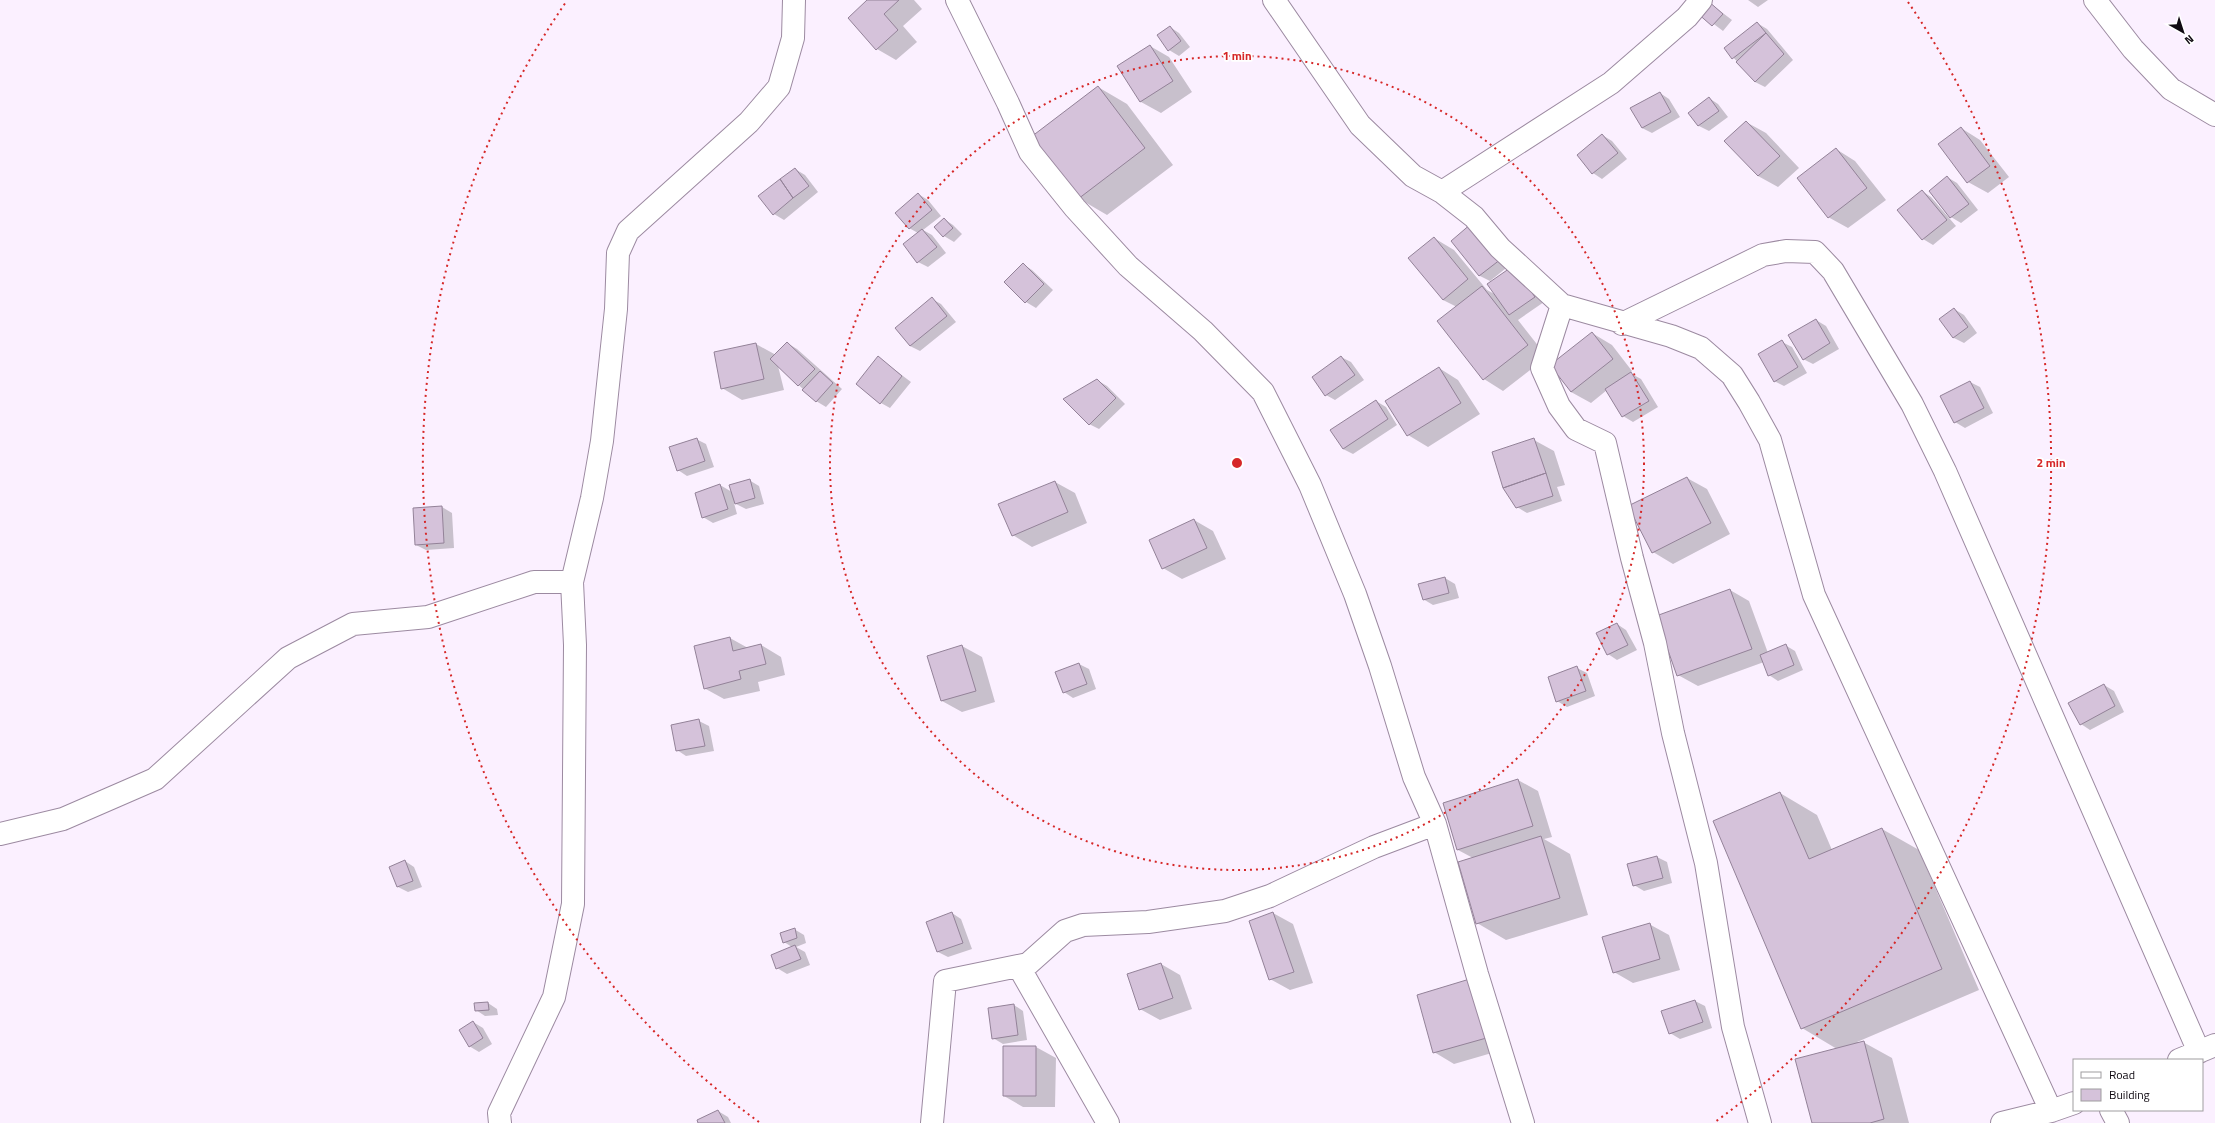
<svg xmlns="http://www.w3.org/2000/svg" width="2215" height="1123" font-family="'Titillium Web',sans-serif">
	<style>
		.shadow { fill: #0003 }
		.building { fill: #d5c2da; stroke: #938298 }
		.lines { fill: none; stroke-linecap: round; stroke-linejoin: round }
		.minor-casing { stroke: #9c8aa1; stroke-width: 24 }
		.minor { stroke: #fff; stroke-width: 22 }
		.ring { fill: none; stroke: #d62828; stroke-width: 2; stroke-dasharray: 2 4 }
		.centre { fill: #d62828; stroke: #fff; stroke-width: 2 }
		.ring-label { font-size: 12px; text-anchor: middle; font-weight: bold; fill: #d62828; stroke: #fff; stroke-width: 3.5; stroke-linejoin: round; paint-order: stroke }
	</style>
	<rect width="100%" height="100%" fill="#fbf0ff"/>
	<path class="shadow" d="M 869,0 L 914,0 L 922,9 L 903,26 L 917,42 L 896,60 L 877,49 Z
		M 1748,0 L 1768,0 L 1758,7 Z
		M 1707,1 L 1732,20 L 1723,31 L 1698,12 Z
		M 1757,23 L 1767,29 L 1793,60 L 1765,87 L 1755,82 L 1725,48 Z
		M 1170,27 L 1179,33 L 1190,47 L 1179,56 L 1169,50 Z
		M 1150,46 L 1169,57 L 1192,92 L 1161,113 L 1141,102 L 1118,67 Z
		M 1098,87 L 1127,104 L 1173,165 L 1107,215 L 1078,198 Z
		M 1660,93 L 1669,99 L 1680,117 L 1652,133 L 1642,128 Z
		M 1709,98 L 1718,104 L 1728,117 L 1709,131 L 1699,126 L 1690,113 Z
		M 1746,122 L 1766,133 L 1799,168 L 1778,187 L 1758,176 Z
		M 1961,128 L 1980,140 L 2009,177 L 1988,193 L 1968,182 Z
		M 1602,135 L 1612,141 L 1627,159 L 1602,179 L 1593,173 L 1578,155 Z
		M 1836,149 L 1855,161 L 1886,200 L 1848,228 L 1828,217 Z
		M 795,169 L 805,175 L 818,192 L 784,220 L 774,214 Z
		M 1947,177 L 1957,183 L 1978,210 L 1961,223 L 1951,217 L 1930,191 Z
		M 1922,191 L 1931,197 L 1956,226 L 1933,245 L 1923,239 L 1899,210 Z
		M 918,194 L 928,200 L 941,216 L 923,230 L 932,235 L 946,253 L 928,267 L 918,262 L 918,233 L 909,228 Z
		M 944,219 L 953,225 L 962,234 L 954,242 L 944,236 L 936,227 Z
		M 1434,238 L 1454,250 L 1487,290 L 1498,296 L 1513,267 L 1544,302 L 1518,320 L 1547,357 L 1503,391 L 1484,379 L 1457,307 L 1443,300 Z
		M 1452,241 L 1510,265 L 1490,281 L 1480,276 Z
		M 1023,264 L 1032,270 L 1053,290 L 1036,308 L 1026,302 L 1005,282 Z
		M 932,299 L 941,304 L 956,322 L 920,351 L 910,346 Z
		M 1954,309 L 1964,315 L 1977,333 L 1964,343 L 1954,338 L 1941,319 Z
		M 1816,320 L 1826,326 L 1839,349 L 1813,364 L 1803,359 Z
		M 1592,333 L 1612,345 L 1632,371 L 1630,373 L 1641,379 L 1658,407 L 1633,422 L 1623,416 L 1607,390 L 1591,403 L 1571,392 Z
		M 1782,342 L 1792,347 L 1807,373 L 1784,386 L 1774,381 Z
		M 787,343 L 797,349 L 842,389 L 826,407 L 816,401 L 778,366 L 784,390 L 742,400 L 722,388 L 715,353 L 756,344 L 776,355 Z
		M 1341,357 L 1351,362 L 1364,380 L 1335,400 L 1326,395 Z
		M 879,358 L 911,382 L 890,408 L 881,403 Z
		M 1439,368 L 1458,380 L 1480,414 L 1428,447 L 1408,435 L 1386,401 Z
		M 1097,380 L 1107,386 L 1125,404 L 1099,429 L 1089,424 Z
		M 1970,382 L 1980,387 L 1993,413 L 1965,428 L 1955,422 Z
		M 1376,401 L 1386,407 L 1397,425 L 1353,454 L 1343,449 Z
		M 696,439 L 706,444 L 714,467 L 687,476 L 678,470 Z
		M 1534,440 L 1554,451 L 1565,485 L 1557,487 L 1562,501 L 1527,513 L 1517,507 Z
		M 1687,478 L 1707,489 L 1730,534 L 1673,564 L 1653,552 Z
		M 749,480 L 759,486 L 764,504 L 746,509 L 734,503 L 737,514 L 713,523 L 703,517 L 720,485 L 732,492 Z
		M 1055,482 L 1075,493 L 1087,523 L 1032,547 L 1013,535 Z
		M 442,507 L 452,513 L 454,548 L 426,550 L 416,545 Z
		M 1194,520 L 1213,531 L 1226,559 L 1182,579 L 1163,568 Z
		M 1445,578 L 1455,584 L 1459,598 L 1433,605 L 1423,599 L 1420,584 Z
		M 1730,590 L 1749,601 L 1768,653 L 1785,645 L 1795,651 L 1803,670 L 1778,681 L 1769,675 L 1764,662 L 1698,686 L 1678,675 Z
		M 1617,624 L 1626,630 L 1637,650 L 1617,660 L 1608,654 Z
		M 730,638 L 748,648 L 761,645 L 781,657 L 785,675 L 758,682 L 760,691 L 724,699 L 704,688 Z
		M 962,646 L 982,657 L 995,702 L 962,712 L 942,701 L 929,657 Z
		M 1079,664 L 1089,669 L 1096,689 L 1073,698 L 1064,692 Z
		M 1577,668 L 1587,673 L 1595,696 L 1567,707 L 1557,701 Z
		M 2104,685 L 2114,691 L 2124,712 L 2090,730 L 2081,724 Z
		M 699,721 L 709,726 L 714,751 L 686,756 L 677,750 Z
		M 1518,780 L 1538,791 L 1552,837 L 1544,839 L 1570,854 L 1588,915 L 1506,940 L 1477,923 L 1473,858 L 1458,850 Z
		M 1780,793 L 1817,815 L 1832,850 L 1882,829 L 1919,850 L 1979,990 L 1857,1042 L 1863,1042 L 1892,1058 L 1909,1123 L 1813,1123 L 1837,1049 L 1802,1028 Z
		M 1657,857 L 1667,862 L 1672,883 L 1644,891 L 1634,885 Z
		M 405,861 L 414,867 L 422,887 L 408,892 L 398,887 Z
		M 952,913 L 961,919 L 972,949 L 948,957 L 938,952 Z
		M 1273,913 L 1293,924 L 1313,983 L 1290,990 L 1270,979 Z
		M 1649,924 L 1669,935 L 1680,970 L 1633,983 L 1614,972 Z
		M 794,929 L 804,935 L 806,943 L 796,947 L 805,952 L 810,965 L 787,974 L 777,968 L 792,947 L 784,942 Z
		M 1161,964 L 1180,975 L 1192,1009 L 1160,1020 L 1140,1009 Z
		M 1493,991 L 1509,1048 L 1454,1064 L 1434,1052 Z
		M 1695,1001 L 1705,1006 L 1712,1028 L 1680,1039 L 1670,1033 Z
		M 488,1003 L 497,1009 L 498,1015 L 485,1016 L 476,1010 Z
		M 1014,1005 L 1023,1011 L 1027,1040 L 1003,1044 L 993,1038 Z
		M 473,1022 L 483,1028 L 492,1044 L 479,1052 L 469,1046 Z
		M 1036,1047 L 1056,1058 L 1055,1107 L 1023,1107 L 1004,1096 Z
		M 718,1111 L 728,1117 L 731,1123 L 699,1123 Z"/>
	<path class="building" d="M 867,0 L 899,0 L 884,14 L 898,30 L 876,50 L 848,18 Z
		M 1707,0 L 1723,14 L 1712,26 L 1696,12 Z
		M 1757,22 L 1766,33 L 1732,59 L 1724,48 Z
		M 1170,26 L 1181,41 L 1168,51 L 1157,35 Z
		M 1766,33 L 1784,54 L 1755,82 L 1736,62 Z
		M 1150,45 L 1173,81 L 1140,102 L 1117,66 Z
		M 1098,86 L 1145,148 L 1078,199 L 1031,137 Z
		M 1660,92 L 1671,112 L 1642,128 L 1630,108 Z
		M 1709,97 L 1719,111 L 1698,126 L 1688,113 Z
		M 1746,121 L 1780,156 L 1758,176 L 1724,141 Z
		M 1961,127 L 1990,166 L 1967,183 L 1938,144 Z
		M 1602,134 L 1618,153 L 1592,174 L 1577,155 Z
		M 1836,148 L 1867,188 L 1828,218 L 1797,178 Z
		M 795,168 L 809,186 L 793,198 L 780,179 Z
		M 1947,176 L 1969,204 L 1950,218 L 1929,191 Z
		M 780,179 L 793,198 L 773,215 L 758,196 Z
		M 1922,190 L 1947,220 L 1922,240 L 1897,210 Z
		M 918,193 L 932,210 L 909,229 L 895,213 Z
		M 944,218 L 953,228 L 943,237 L 934,227 Z
		M 1472,223 L 1501,259 L 1479,276 L 1451,241 Z
		M 922,229 L 937,247 L 917,263 L 903,244 Z
		M 1434,237 L 1468,279 L 1443,300 L 1408,258 Z
		M 1023,263 L 1044,284 L 1025,303 L 1004,282 Z
		M 1513,266 L 1535,297 L 1509,315 L 1487,284 Z
		M 1482,286 L 1528,345 L 1483,380 L 1437,321 Z
		M 932,297 L 947,316 L 910,346 L 895,328 Z
		M 1954,308 L 1968,327 L 1953,338 L 1939,319 Z
		M 1816,319 L 1830,343 L 1803,360 L 1788,335 Z
		M 1592,332 L 1613,359 L 1571,392 L 1550,365 Z
		M 1782,340 L 1798,367 L 1774,382 L 1758,354 Z
		M 787,342 L 815,369 L 798,386 L 770,359 Z
		M 756,343 L 764,379 L 721,389 L 714,352 Z
		M 878,356 L 902,376 L 880,404 L 856,384 Z
		M 1341,356 L 1355,375 L 1325,396 L 1312,377 Z
		M 1439,367 L 1461,403 L 1407,436 L 1385,401 Z
		M 820,371 L 833,383 L 816,402 L 802,390 Z
		M 1631,372 L 1649,401 L 1622,417 L 1605,389 Z
		M 1097,379 L 1116,398 L 1089,425 L 1063,399 Z
		M 1970,381 L 1984,408 L 1954,423 L 1940,396 Z
		M 1376,400 L 1388,419 L 1343,449 L 1330,430 Z
		M 697,438 L 705,461 L 677,471 L 669,447 Z
		M 1534,438 L 1546,473 L 1503,488 L 1492,452 Z
		M 1546,473 L 1553,496 L 1516,508 L 1503,488 Z
		M 1687,477 L 1711,523 L 1652,553 L 1628,506 Z
		M 750,479 L 755,498 L 735,504 L 729,485 Z
		M 1055,481 L 1068,512 L 1012,536 L 998,504 Z
		M 720,484 L 728,509 L 702,518 L 695,493 Z
		M 442,506 L 444,543 L 415,545 L 413,508 Z
		M 1194,519 L 1207,548 L 1162,569 L 1149,540 Z
		M 1445,577 L 1449,593 L 1423,600 L 1418,584 Z
		M 1730,589 L 1752,649 L 1677,676 L 1656,616 Z
		M 1617,623 L 1628,645 L 1607,655 L 1596,633 Z
		M 730,637 L 733,651 L 761,644 L 766,664 L 739,671 L 741,679 L 704,689 L 694,646 Z
		M 1786,644 L 1794,665 L 1768,676 L 1760,655 Z
		M 962,645 L 976,691 L 941,701 L 927,656 Z
		M 1079,663 L 1087,684 L 1063,693 L 1055,672 Z
		M 1577,666 L 1586,691 L 1556,702 L 1548,677 Z
		M 2104,684 L 2115,706 L 2080,725 L 2068,703 Z
		M 699,719 L 705,746 L 676,751 L 671,725 Z
		M 1518,779 L 1533,826 L 1457,850 L 1443,803 Z
		M 1780,792 L 1809,859 L 1882,828 L 1942,969 L 1801,1029 L 1713,821 Z
		M 1541,836 L 1560,898 L 1476,924 L 1458,862 Z
		M 1657,856 L 1663,878 L 1633,886 L 1627,864 Z
		M 405,860 L 413,881 L 397,887 L 389,867 Z
		M 952,912 L 963,943 L 937,952 L 926,922 Z
		M 1273,912 L 1294,972 L 1269,980 L 1249,921 Z
		M 1650,923 L 1660,959 L 1613,973 L 1602,937 Z
		M 795,928 L 797,938 L 783,943 L 780,933 Z
		M 795,945 L 801,959 L 776,969 L 771,955 Z
		M 1161,963 L 1173,998 L 1139,1010 L 1127,974 Z
		M 1473,978 L 1490,1037 L 1433,1053 L 1417,995 Z
		M 1695,1000 L 1703,1022 L 1669,1034 L 1661,1011 Z
		M 488,1002 L 489,1010 L 475,1011 L 474,1003 Z
		M 1014,1004 L 1018,1035 L 992,1039 L 988,1008 Z
		M 473,1021 L 483,1038 L 469,1047 L 459,1030 Z
		M 1864,1041 L 1884,1119 L 1870,1123 L 1812,1123 L 1795,1059 Z
		M 1003,1046 L 1036,1046 L 1036,1096 L 1003,1096 Z
		M 718,1110 L 725,1123 L 698,1123 L 697,1120 Z"/>
	<g class="lines">
		<g class="minor-casing">
			<path id="minor" d="M 957,0 L 1008,103 L 1030,152 L 1075,208 L 1128,266 L 1203,331 L 1263,392 L 1310,485 L 1355,594 L 1380,666 L 1414,777 L 1435,824 L 1477,974 L 1523,1123
				M 1274,0 L 1360,125 L 1413,176 L 1442,192 L 1474,217 L 1500,248 L 1562,305 L 1542,368 L 1559,406 L 1576,429 L 1605,443 L 1632,558 L 1655,643 L 1673,733 L 1706,863 L 1733,1027 L 1760,1123
				M 2095,0 L 2133,49 L 2171,89 L 2215,115
				M 1442,192 L 1611,83 L 1687,17 L 1701,0
				M 1562,305 L 1671,336 L 1701,348 L 1732,375 L 1749,402 L 1770,440 L 1814,595 L 2051,1111
				M 1622,324 L 1763,255 L 1786,251 L 1815,252 L 1833,271 L 1912,404 L 1945,471 L 2199,1052
				M 0,834 L 63,819 L 155,779 L 288,658 L 353,624 L 428,617 L 534,582 L 572,582
				M 1019,967 L 1108,1123
				M 2179,1060 L 2215,1045
				M 2111,1110 L 2118,1123
				M 500,1123 L 499,1113 L 554,997 L 573,904 L 575,645 L 572,582 L 592,498 L 602,441 L 616,309 L 618,253 L 628,231 L 749,122 L 779,87 L 793,38 L 794,0
				M 932,1123 L 945,981 L 1028,964 L 1065,931 L 1083,925 L 1148,922 L 1225,911 L 1270,896 L 1374,847 L 1435,824
				M 2002,1123 L 2051,1111 L 2074,1103"/>
		</g>
		<use href="#minor" class="minor"/>
	</g>
	<g class="ring">
		<circle cx="1237" cy="463" r="407"/>
		<path d="M759 1122A814 814 0 0 1 566 2M1908 2A814 814 0 0 1 1715 1122"/>
	</g>
	<circle cx="1237" cy="463" r="6" class="centre"/>
	<g class="ring-label">
		<text x="1237" y="60">1 min</text>
		<text x="2051" y="467">2 min</text>
	</g>
	<rect x="2073" y="1059" width="130" height="52" fill="#ffffff" stroke="#9f9da0"/>
	<rect x="2081" y="1072" width="20" height="6" fill="#ffffff" stroke="#9f9da0"/>
	<text x="2109" y="1079" font-size="12" fill="#100a12">Road</text>
	<rect x="2081" y="1089" width="20" height="12" fill="#d5c2da" stroke="#9f9da0"/>
	<text x="2109" y="1099" font-size="12" fill="#100a12">Building</text>
	<g transform="translate(2183 32) rotate(141)" stroke="#ffffff" stroke-width="3" paint-order="stroke">
	<path d="M0-3L7 15L0 10L-7 15Z" fill="#100a12"/>
	<text y="-6" font-size="11" font-weight="bold" text-anchor="middle" fill="#100a12">N</text>
	</g>
</svg>
